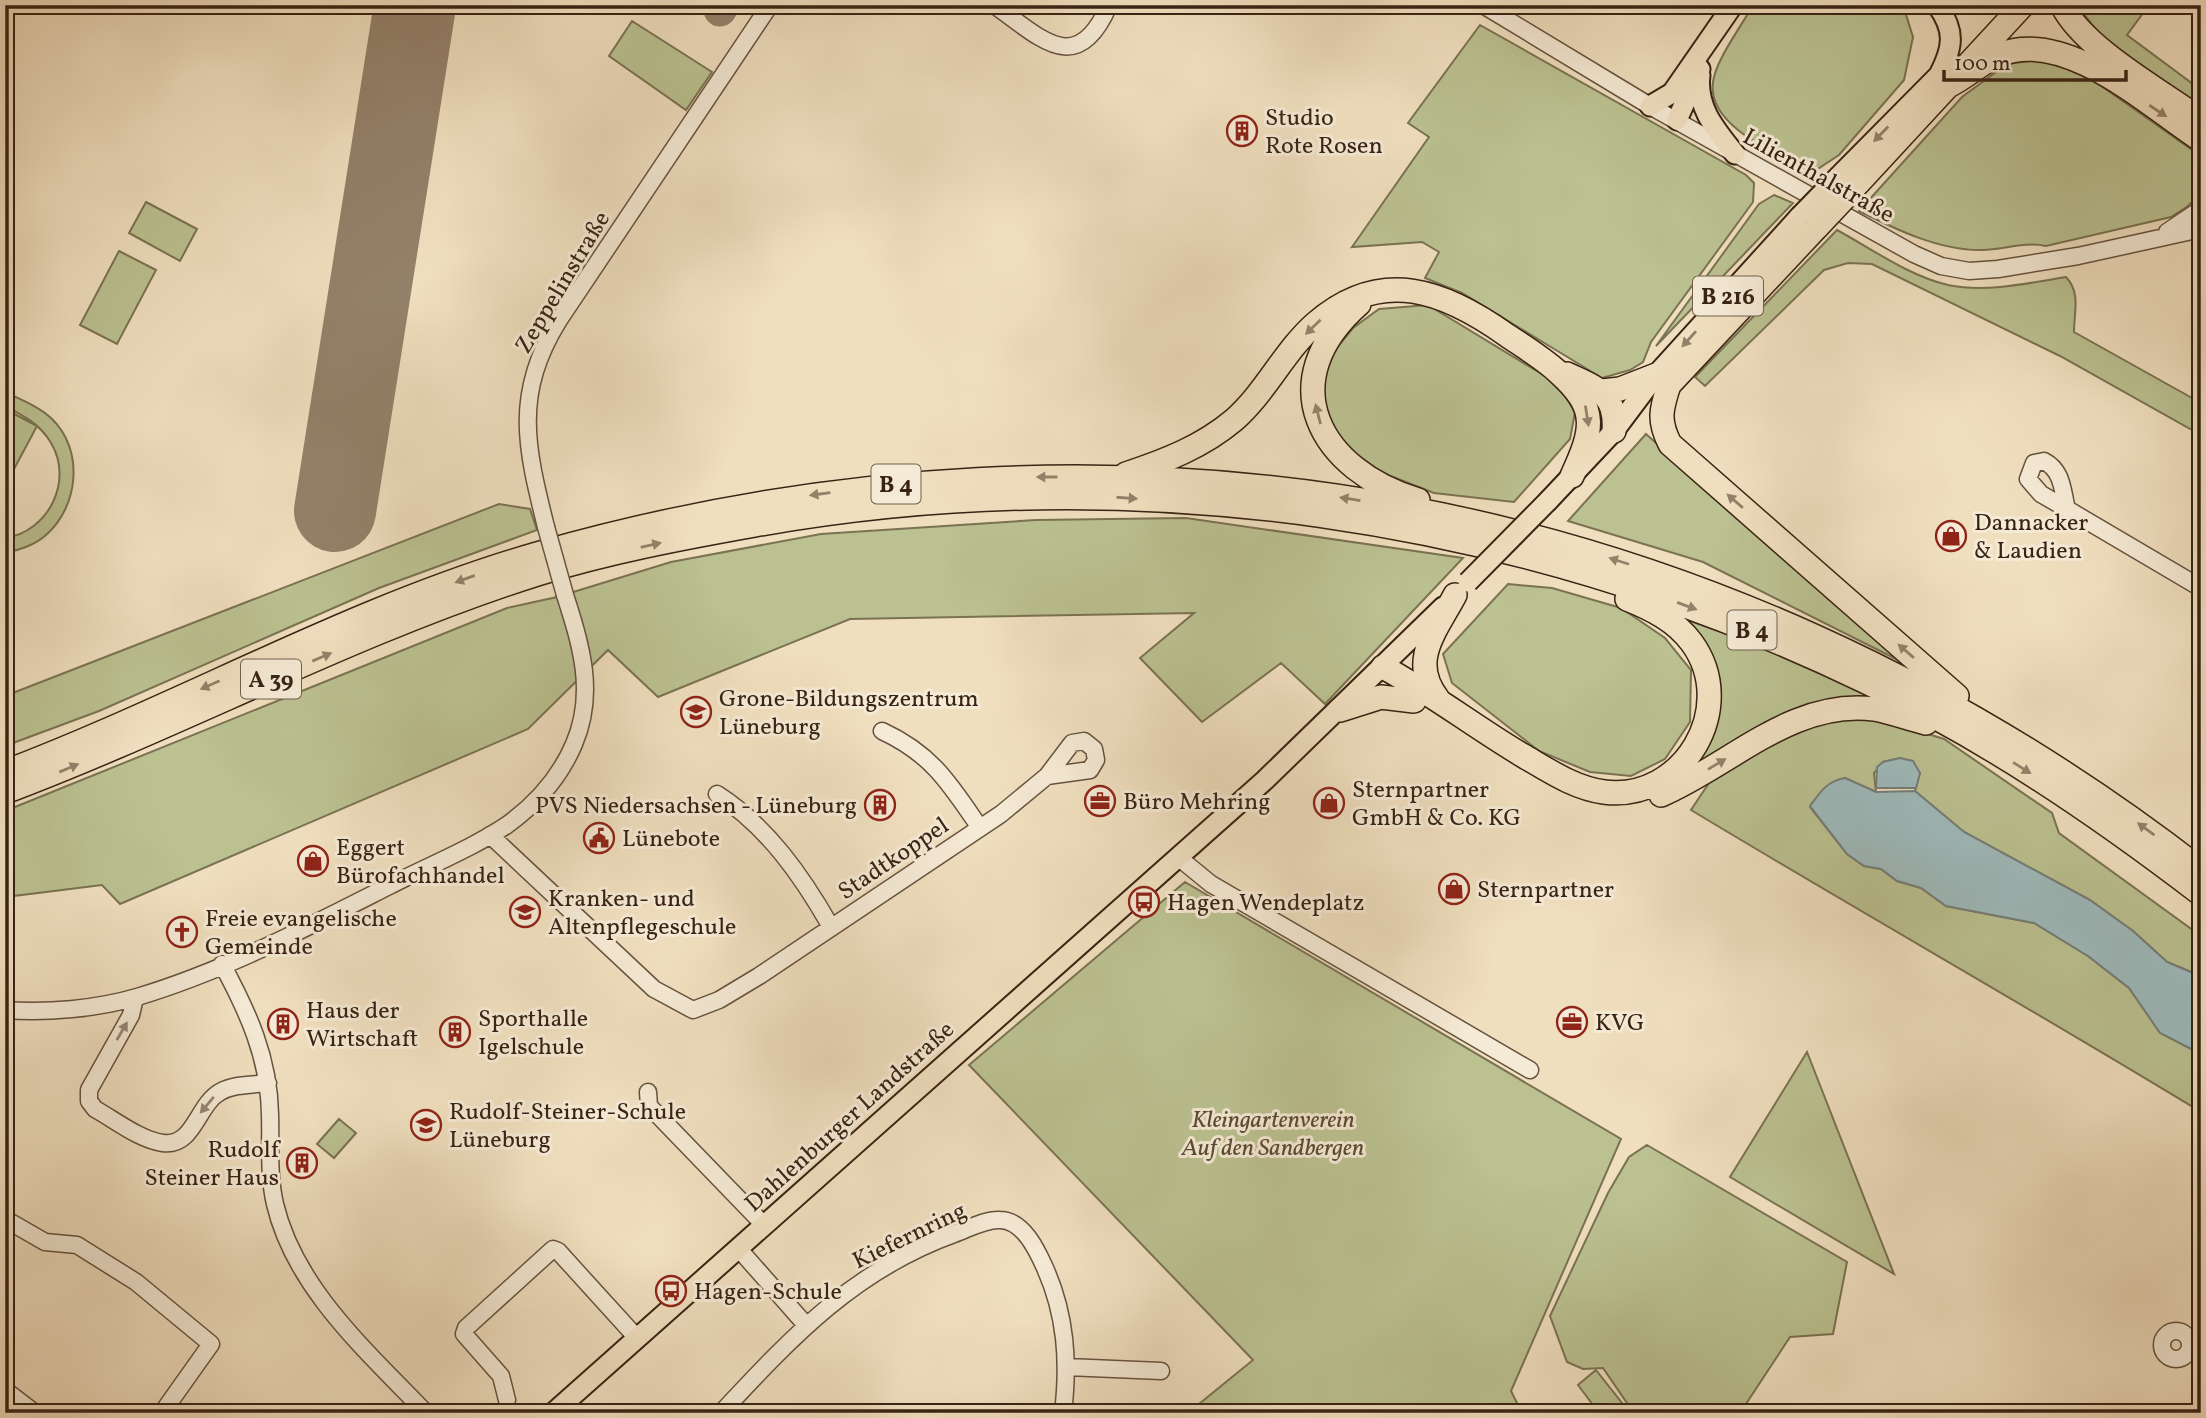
<svg xmlns="http://www.w3.org/2000/svg" width="2206" height="1418" font-family="Vollkorn,serif">
	<style>
		.green { fill: #bbc191; stroke: #7a7252; stroke-width: 2 }
		.water { fill: #9ebabc; stroke: #757e79; stroke-width: 2 }
		.lines { fill: none; stroke-linecap: round; stroke-linejoin: round }
		.taxiway { stroke: #94816a; stroke-width: 33 }
		.runway { stroke: #94816a; stroke-width: 82 }
		.minor-casing { stroke: #66523f; stroke-width: 19 }
		.major-casing { stroke: #382314; stroke-width: 23 }
		.highway-casing { stroke: #382314; stroke-width: 26 }
		.minor { stroke: #f5ead5; stroke-width: 16 }
		.major { stroke: #f0dfbf; stroke-width: 19 }
		.highway { stroke: #f0dfbf; stroke-width: 23 }
		.minor-bridge-casing { stroke: #66523f; stroke-width: 19; stroke-linecap: butt }
		.major-bridge-casing { stroke: #382314; stroke-width: 23; stroke-linecap: butt }
		.highway-bridge-casing { stroke: #382314; stroke-width: 26; stroke-linecap: butt }
		.minor-bridge { stroke: #f5ead5; stroke-width: 16 }
		.major-bridge { stroke: #f0dfbf; stroke-width: 19 }
		.highway-bridge { stroke: #f0dfbf; stroke-width: 23 }
		.oneway { fill: #94816a }
		.oneway2 { fill: #968674 }
		.labels { text-anchor: middle; stroke-width: 6; stroke-linejoin: round; paint-order: stroke }
		.shield { fill: #f5ead5; stroke: #715f4e; stroke-width: 2 }
		.shield-label { font-size: 23px; font-weight: bold; fill: #382314 }
		.poi-label { font-size: 24px; fill: #382314; stroke: #f5ead5; text-anchor: start }
		.street-label { font-size: 24px; fill: #382314; stroke: #f5ead5 }
		.park-label { font-size: 24px; font-style: italic; fill: #594a33; stroke: #f5ead5 }
	</style>
	<rect width="100%" height="100%" fill="#f0dfbf"/>
	<filter id="stains"><feTurbulence type="fractalNoise" baseFrequency=".00286" numOctaves="4"/><feColorMatrix values="0 0 0 0 .2 0 0 0 0 .09 0 0 0 0 .02 0 0 0 .5 -.17"/></filter>
	<radialGradient id="worn" r=".72"><stop offset=".6" stop-color="#630" stop-opacity="0"/><stop offset="1" stop-color="#630" stop-opacity=".3"/></radialGradient>
	<path class="green" d="M 1753,5 L 1903,5 L 1913,37 L 1904,80 L 1839,155 L 1813,172 C 1780,155 1701,125 1714,77 C 1719,56 1742,25 1753,5 Z
		M 2077,5 L 2149,5 L 2127,35 L 2201,90 L 2201,113 L 2101,36 Z
		M 632,21 L 712,72 L 686,110 L 609,56 Z
		M 1480,25 L 1746,175 L 1754,183 L 1753,202 L 1651,342 L 1643,362 L 1630,370 L 1602,378 L 1462,293 L 1425,278 L 1439,252 L 1422,242 L 1352,247 L 1429,137 L 1408,123 Z
		M 2045,59 L 2083,73 L 2195,152 L 2201,163 L 2201,192 L 2188,206 L 2171,217 L 2046,246 C 2025,241 2003,250 1982,250 C 1940,251 1895,229 1859,211 L 1962,97 L 2007,64 Z
		M 1774,195 L 1793,203 L 1656,346 L 1759,204 Z
		M 146,202 L 197,229 L 180,261 L 129,233 Z
		M 1837,230 C 1872,249 1909,276 1948,285 C 1987,293 2028,283 2066,277 C 2081,293 2074,312 2074,332 L 2201,403 L 2201,435 L 2060,356 L 1872,264 L 1848,263 L 1824,270 L 1705,386 L 1695,377 Z
		M 119,251 L 156,270 L 117,344 L 80,325 Z
		M 1428,305 L 1545,376 L 1576,407 L 1570,439 L 1514,502 L 1434,493 L 1370,468 L 1344,445 L 1328,419 L 1322,383 L 1335,350 L 1353,328 L 1379,309 Z
		M 5,392 C 20,399 40,407 52,419 C 84,450 79,506 46,535 C 35,545 21,549 7,553 L 5,557 L 5,538 C 48,532 74,481 51,443 C 40,424 24,416 5,406 Z
		M 5,409 L 37,426 L 5,486 Z
		M 1646,434 L 1902,662 L 1703,562 L 1568,521 Z
		M 499,504 L 530,509 L 537,530 L 379,588 L 99,711 L 5,746 L 5,696 Z
		M 1186,518 L 1463,558 L 1325,704 L 1281,663 L 1202,722 L 1140,658 L 1194,613 L 850,619 L 658,697 L 608,650 L 528,729 L 120,904 L 102,885 L 5,897 L 5,811 L 507,608 L 557,597 L 671,562 L 821,534 L 1036,520 Z
		M 1508,584 L 1552,588 L 1621,608 L 1665,638 L 1691,670 L 1690,722 L 1665,759 L 1631,776 L 1590,772 L 1539,751 L 1452,683 L 1443,654 Z
		M 1676,616 L 1746,641 L 1884,702 L 1820,703 L 1695,769 C 1716,732 1735,687 1706,648 C 1697,636 1686,626 1676,616 Z
		M 1874,717 L 1944,739 L 2052,813 L 2059,833 L 2201,936 L 2201,976 L 2167,962 L 2133,931 L 2090,900 L 1964,832 L 1915,791 L 1920,773 L 1900,758 L 1883,762 L 1874,773 L 1876,792 L 1845,778 L 1810,807 L 1847,854 L 1864,866 L 1881,869 L 1897,881 L 1921,888 L 1946,906 L 2034,923 L 2088,956 L 2129,988 L 2161,1033 L 2201,1054 L 2201,1112 C 2032,1009 1860,912 1691,810 L 1709,783 L 1753,753 L 1821,721 Z
		M 1185,882 L 1621,1139 L 1511,1391 L 1522,1413 L 1188,1413 L 1253,1360 L 969,1065 Z
		M 1807,1052 L 1894,1274 L 1730,1177 Z
		M 339,1119 L 356,1133 L 334,1158 L 317,1144 Z
		M 1647,1145 L 1847,1262 L 1833,1334 L 1790,1337 L 1740,1413 L 1623,1413 L 1629,1406 L 1603,1368 L 1583,1369 L 1567,1362 L 1550,1316 L 1608,1193 L 1629,1157 Z
		M 1596,1370 L 1622,1403 L 1612,1413 L 1599,1413 L 1578,1385 Z"/>
	<path class="water" d="M 1900,758 L 1913,761 L 1920,773 L 1916,788 L 1876,788 L 1877,767 L 1883,762 Z
		M 1845,778 L 1876,792 L 1915,791 L 1964,832 L 2090,900 L 2133,931 L 2167,962 L 2200,976 L 2201,1054 L 2160,1033 L 2129,988 L 2088,956 L 2034,923 L 1946,906 L 1921,888 L 1897,881 L 1881,869 L 1864,866 L 1847,854 L 1810,806 C 1820,792 1827,781 1845,778 Z"/>
	<g class="lines">
		<path class="taxiway" d="M 720,10 L 723,5"/>
		<path class="runway" d="M 335,511 L 415,5"/>
		<g class="minor-casing">
			<path id="minor" d="M 994,5 C 1041,38 1077,79 1109,5
				M 1483,5 L 1650,106 L 1914,254 L 1941,266 L 1969,271 L 1998,269 L 2078,256 L 2201,229
				M 2167,232 L 2201,209
				M 2067,509 L 2041,494 L 2028,479 L 2034,463 L 2044,461 C 2063,471 2062,490 2067,509 L 2201,588
				M 546,527 C 526,447 513,394 559,320 L 770,5
				M 882,731 C 932,754 950,784 980,828
				M 717,794 C 767,826 802,876 831,927
				M 490,835 L 654,989 L 693,1010 L 719,1000 L 759,976 L 1001,814 L 1047,776 L 1090,770 L 1096,760 L 1094,749 L 1084,741 L 1072,743 L 1047,776
				M 1178,857 L 1211,884 L 1530,1070
				M 222,964 C 248,1012 269,1058 270,1114 C 271,1144 268,1174 275,1204 C 295,1289 368,1352 426,1413
				M 135,998 L 131,1015 L 89,1090 L 89,1101 L 95,1109 C 115,1120 140,1140 163,1143 C 194,1147 197,1105 220,1092 C 234,1084 252,1085 268,1083
				M 5,1010 C 47,1013 96,1009 137,997 C 224,971 308,927 389,886 C 428,866 471,849 507,825 C 536,804 560,777 574,744 C 596,693 581,645 565,595
				M 648,1092 L 649,1106 L 764,1225
				M 5,1219 L 45,1242 L 77,1245 L 136,1282 L 211,1344 L 162,1413
				M 738,1248 L 805,1324
				M2162 1345a14 14 0 1 1 28 0a14 14 0 1 1-28 0Z
				M 1067,1367 L 1161,1371
				M 5,1390 L 35,1413
				M 507,1400 L 501,1376 L 464,1334 L 466,1328 L 553,1249 L 558,1251 L 637,1338
				M 721,1413 C 792,1337 854,1270 954,1234 C 968,1229 985,1219 1000,1220 C 1023,1220 1037,1250 1045,1268 C 1066,1315 1069,1362 1063,1413"/>
		</g>
		<g class="major-casing">
			<path id="major" d="M 1700,75 C 1696,108 1716,130 1735,154
				M 1650,106 L 1672,93 L 1733,5
				M 1677,120 L 1700,69
				M 1834,181 L 1939,75 C 1953,48 1956,31 1937,5
				M 1548,501 L 1614,431 L 1656,375 L 1800,216
				M 553,1413 L 1265,780 L 1443,607"/>
		</g>
		<g class="highway-casing">
			<path id="highway" d="M 2062,5 C 2083,48 2161,91 2201,120
				M 1946,87 C 1966,78 1981,62 2001,54 C 2067,29 2149,106 2201,140
				M 1851,191 L 2023,5
				M 1818,226 L 1669,385 C 1661,409 1658,421 1670,444 L 1957,696
				M 1359,304 C 1271,382 1319,470 1418,500
				M 1567,374 C 1596,388 1617,393 1614,431
				M 1602,391 L 1620,389 L 1656,375
				M 1126,474 C 1165,461 1202,447 1234,420 C 1266,392 1284,351 1316,323 C 1382,266 1445,291 1508,336 C 1526,348 1544,359 1559,373 C 1599,409 1593,430 1572,476
				M 1383,667 C 1431,693 1475,727 1522,755 C 1548,770 1574,788 1604,792 C 1683,802 1739,708 1692,643 C 1676,621 1652,609 1627,599
				M 1438,699 C 1408,661 1436,631 1455,595
				M 1340,710 L 1381,697 L 1414,701
				M 5,772 C 184,704 353,607 537,554 C 1126,386 1716,494 2201,870
				M 5,792 C 185,724 354,632 537,574 C 608,552 682,538 755,525 C 1131,458 1520,515 1864,681 C 1985,738 2095,813 2201,894
				M 1661,795 C 1731,765 1792,699 1874,709 C 1891,712 1909,719 1926,723"/>
		</g>
		<use href="#minor" class="minor"/>
		<use href="#major" class="major"/>
		<use href="#highway" class="highway"/>
		<g class="minor-bridge-casing">
			<path id="minor-bridge" d="M 546,527 L 565,595"/>
		</g>
		<g class="major-bridge-casing">
			<path id="major-bridge" d="M 1800,216 L 1834,181
				M 1468,582 L 1548,501"/>
		</g>
		<g class="highway-bridge-casing">
			<path id="highway-bridge" d="M 1818,226 L 1851,191"/>
		</g>
		<use href="#minor-bridge" class="minor-bridge"/>
		<use href="#major-bridge" class="major-bridge"/>
		<use href="#highway-bridge" class="highway-bridge"/>
	</g>
	<defs><path id="oneway-solid" d="M-6-.8H1V-3.2L6.5 0L1 3.2V.8H-6Z" transform="scale(1.75)"/></defs>
	<g class="oneway">
		<use href="#oneway-solid" transform="translate(2158 111) rotate(34)"/>
		<use href="#oneway-solid" transform="translate(1881 134) rotate(134)"/>
		<use href="#oneway-solid" transform="translate(1313 327) rotate(136)"/>
		<use href="#oneway-solid" transform="translate(1689 339) rotate(132)"/>
		<use href="#oneway-solid" transform="translate(1318 414) rotate(-104)"/>
		<use href="#oneway-solid" transform="translate(1587 416) rotate(81)"/>
		<use href="#oneway-solid" transform="translate(1047 477) rotate(180)"/>
		<use href="#oneway-solid" transform="translate(820 494) rotate(172)"/>
		<use href="#oneway-solid" transform="translate(1127 498) rotate(4)"/>
		<use href="#oneway-solid" transform="translate(1350 499) rotate(-171)"/>
		<use href="#oneway-solid" transform="translate(1735 501) rotate(-139)"/>
		<use href="#oneway-solid" transform="translate(651 545) rotate(-13)"/>
		<use href="#oneway-solid" transform="translate(1619 561) rotate(-162)"/>
		<use href="#oneway-solid" transform="translate(465 579) rotate(160)"/>
		<use href="#oneway-solid" transform="translate(1687 606) rotate(20)"/>
		<use href="#oneway-solid" transform="translate(1906 651) rotate(-139)"/>
		<use href="#oneway-solid" transform="translate(322 657) rotate(-23)"/>
		<use href="#oneway-solid" transform="translate(210 685) rotate(156)"/>
		<use href="#oneway-solid" transform="translate(1717 764) rotate(-31)"/>
		<use href="#oneway-solid" transform="translate(69 768) rotate(-23)"/>
		<use href="#oneway-solid" transform="translate(2022 768) rotate(32)"/>
		<use href="#oneway-solid" transform="translate(2146 829) rotate(-144)"/>
	</g>
	<g class="oneway2">
		<use href="#oneway-solid" transform="translate(122 1031) rotate(-60)"/>
		<use href="#oneway-solid" transform="translate(207 1105) rotate(130)"/>
	</g>
	<defs>
		<g id="building-ring" transform="scale(1.575)"><circle r="9.5" fill="#f5ead5" stroke="#8f2418" stroke-width="1.5"/><path d="M-4-6H4V6H1V3H-1V6H-4ZM-2.5-4.3h1.7v1.8h-1.7ZM.8-4.3h1.7v1.8H.8ZM-2.5-1h1.7V.8h-1.7ZM.8-1h1.7V.8H.8Z" fill="#8f2418"/></g>
		<g id="shop-ring" transform="scale(1.575)"><circle r="9.5" fill="#f5ead5" stroke="#8f2418" stroke-width="1.5"/><path d="M-5-2.5h2.3a2.7 3.5 0 0 1 5.4 0H5L5.5 6h-11ZM-1.5-2.5h3a1.5 2.3 0 0 0-3 0Z" fill="#8f2418"/></g>
		<g id="school-ring" transform="scale(1.575)"><circle r="9.5" fill="#f5ead5" stroke="#8f2418" stroke-width="1.5"/><path d="M0-5L7-2L0 1L-7-2ZM-4 1L0 2.5L4 1V4Q0 6-4 4Z" fill="#8f2418"/></g>
		<g id="office-ring" transform="scale(1.575)"><circle r="9.5" fill="#f5ead5" stroke="#8f2418" stroke-width="1.5"/><path d="M-6-3h4V-5.5h4V-3h4V5H-6ZM-1-4.5V-3h2v-1.5ZM-6 0V1H6V0Z" fill="#8f2418"/></g>
		<g id="civic-ring" transform="scale(1.575)"><circle r="9.5" fill="#f5ead5" stroke="#8f2418" stroke-width="1.5"/><path d="M-.6-6.5H3V-4.5H.6V-3L4-1V1h2V6H-6V1h2V-1L-.6-3ZM-1.2 2.5V6h2.4V2.5Z" fill="#8f2418"/></g>
		<g id="bus-ring" transform="scale(1.575)"><circle r="9.5" fill="#f5ead5" stroke="#8f2418" stroke-width="1.5"/><path d="M-5-6H5V4H4V6H2V4H-2V6H-4V4H-5ZM-3.5-4V0h7V-4ZM-3.5 1.2v1.5H-2V1.2ZM2 1.2v1.5H3.5V1.2Z" fill="#8f2418"/></g>
		<g id="university-ring" transform="scale(1.575)"><circle r="9.5" fill="#f5ead5" stroke="#8f2418" stroke-width="1.5"/><path d="M0-5L7-2L0 1L-7-2ZM-4 1L0 2.5L4 1V4Q0 6-4 4Z" fill="#8f2418"/></g>
		<g id="church-ring" transform="scale(1.575)"><circle r="9.5" fill="#f5ead5" stroke="#8f2418" stroke-width="1.5"/><path d="M-1.2-6h2.4v3.5h3.3v2.4h-3.3V6h-2.4V-.1h-3.3v-2.4h3.3Z" fill="#8f2418"/></g>
	</defs>
	<g fill-rule="evenodd">
		<use href="#building-ring" x="1242" y="131"/>
		<use href="#shop-ring" x="1951" y="536"/>
		<use href="#school-ring" x="696" y="712"/>
		<use href="#office-ring" x="1100" y="801"/>
		<use href="#shop-ring" x="1329" y="803"/>
		<use href="#building-ring" x="880" y="805"/>
		<use href="#civic-ring" x="599" y="838"/>
		<use href="#shop-ring" x="313" y="861"/>
		<use href="#shop-ring" x="1454" y="889"/>
		<use href="#bus-ring" x="1144" y="902"/>
		<use href="#university-ring" x="525" y="912"/>
		<use href="#church-ring" x="182" y="932"/>
		<use href="#office-ring" x="1572" y="1022"/>
		<use href="#building-ring" x="283" y="1024"/>
		<use href="#building-ring" x="455" y="1032"/>
		<use href="#school-ring" x="426" y="1125"/>
		<use href="#building-ring" x="302" y="1163"/>
		<use href="#bus-ring" x="671" y="1291"/>
	</g>
	<g class="labels">
		<g class="shield">
			<rect x="1693" y="276.5" width="70" height="39" rx="5"/>
			<rect x="871.5" y="464.5" width="49" height="39" rx="5"/>
			<rect x="1727.5" y="610.5" width="49" height="39" rx="5"/>
			<rect x="241" y="659.5" width="60" height="39" rx="5"/>
		</g>
		<g class="shield-label">
			<text x="1728" y="304">B 216</text>
			<text x="896" y="492">B 4</text>
			<text x="1752" y="638">B 4</text>
			<text x="271" y="687">A 39</text>
		</g>
		<g class="poi-label">
			<text x="1265" y="125">Studio<tspan x="1265" dy="28">Rote Rosen</tspan></text>
			<text x="1974" y="530">Dannacker<tspan x="1974" dy="28">&amp; Laudien</tspan></text>
			<text x="719" y="706">Grone-Bildungszentrum<tspan x="719" dy="28">Lüneburg</tspan></text>
			<text x="1352" y="797">Sternpartner<tspan x="1352" dy="28">GmbH &amp; Co. KG</tspan></text>
			<text x="1123" y="809">Büro Mehring</text>
			<text x="857" y="813" text-anchor="end">PVS Niedersachsen - Lüneburg</text>
			<text x="622" y="846">Lünebote</text>
			<text x="336" y="855">Eggert<tspan x="336" dy="28">Bürofachhandel</tspan></text>
			<text x="1477" y="897">Sternpartner</text>
			<text x="548" y="906">Kranken- und<tspan x="548" dy="28">Altenpflegeschule</tspan></text>
			<text x="1167" y="910">Hagen Wendeplatz</text>
			<text x="205" y="926">Freie evangelische<tspan x="205" dy="28">Gemeinde</tspan></text>
			<text x="306" y="1018">Haus der<tspan x="306" dy="28">Wirtschaft</tspan></text>
			<text x="478" y="1026">Sporthalle<tspan x="478" dy="28">Igelschule</tspan></text>
			<text x="1595" y="1030">KVG</text>
			<text x="449" y="1119">Rudolf-Steiner-Schule<tspan x="449" dy="28">Lüneburg</tspan></text>
			<text x="279" y="1157" text-anchor="end">Rudolf<tspan x="279" dy="28">Steiner Haus</tspan></text>
			<text x="694" y="1299">Hagen-Schule</text>
		</g>
		<g class="street-label">
			<text transform="translate(1819 175) rotate(29)" y="8">Lilienthalstraße</text>
			<text transform="translate(562 282) rotate(-59)" y="8">Zeppelinstraße</text>
			<text transform="translate(893 858) rotate(-34)" y="8">Stadtkoppel</text>
			<text transform="translate(849 1116) rotate(-42)" y="8">Dahlenburger Landstraße</text>
			<text transform="translate(909 1235) rotate(-26)" y="8">Kiefernring</text>
		</g>
		<g class="park-label">
			<text x="1273" y="1127">Kleingartenverein<tspan x="1273" dy="28">Auf den Sandbergen</tspan></text>
		</g>
	</g>
	<rect width="2206" height="1418" fill="none" stroke="#f0dfbf" stroke-width="28"/>
	<rect x="7" y="7" width="2192" height="1404" fill="none" stroke="#382314" stroke-width="3.5"/>
	<rect x="14" y="14" width="2178" height="1390" fill="none" stroke="#382314" stroke-width="2"/>
	<path d="M1944 70v10h182v-10" fill="none" stroke="#382314" stroke-width="3.5"/>
	<text x="1954" y="70" font-size="21" fill="#382314" stroke="#f5ead5" stroke-width="5" paint-order="stroke">100 m</text>
	<rect width="100%" height="100%" filter="url(#stains)"/>
	<rect width="100%" height="100%" fill="url(#worn)"/>
</svg>
